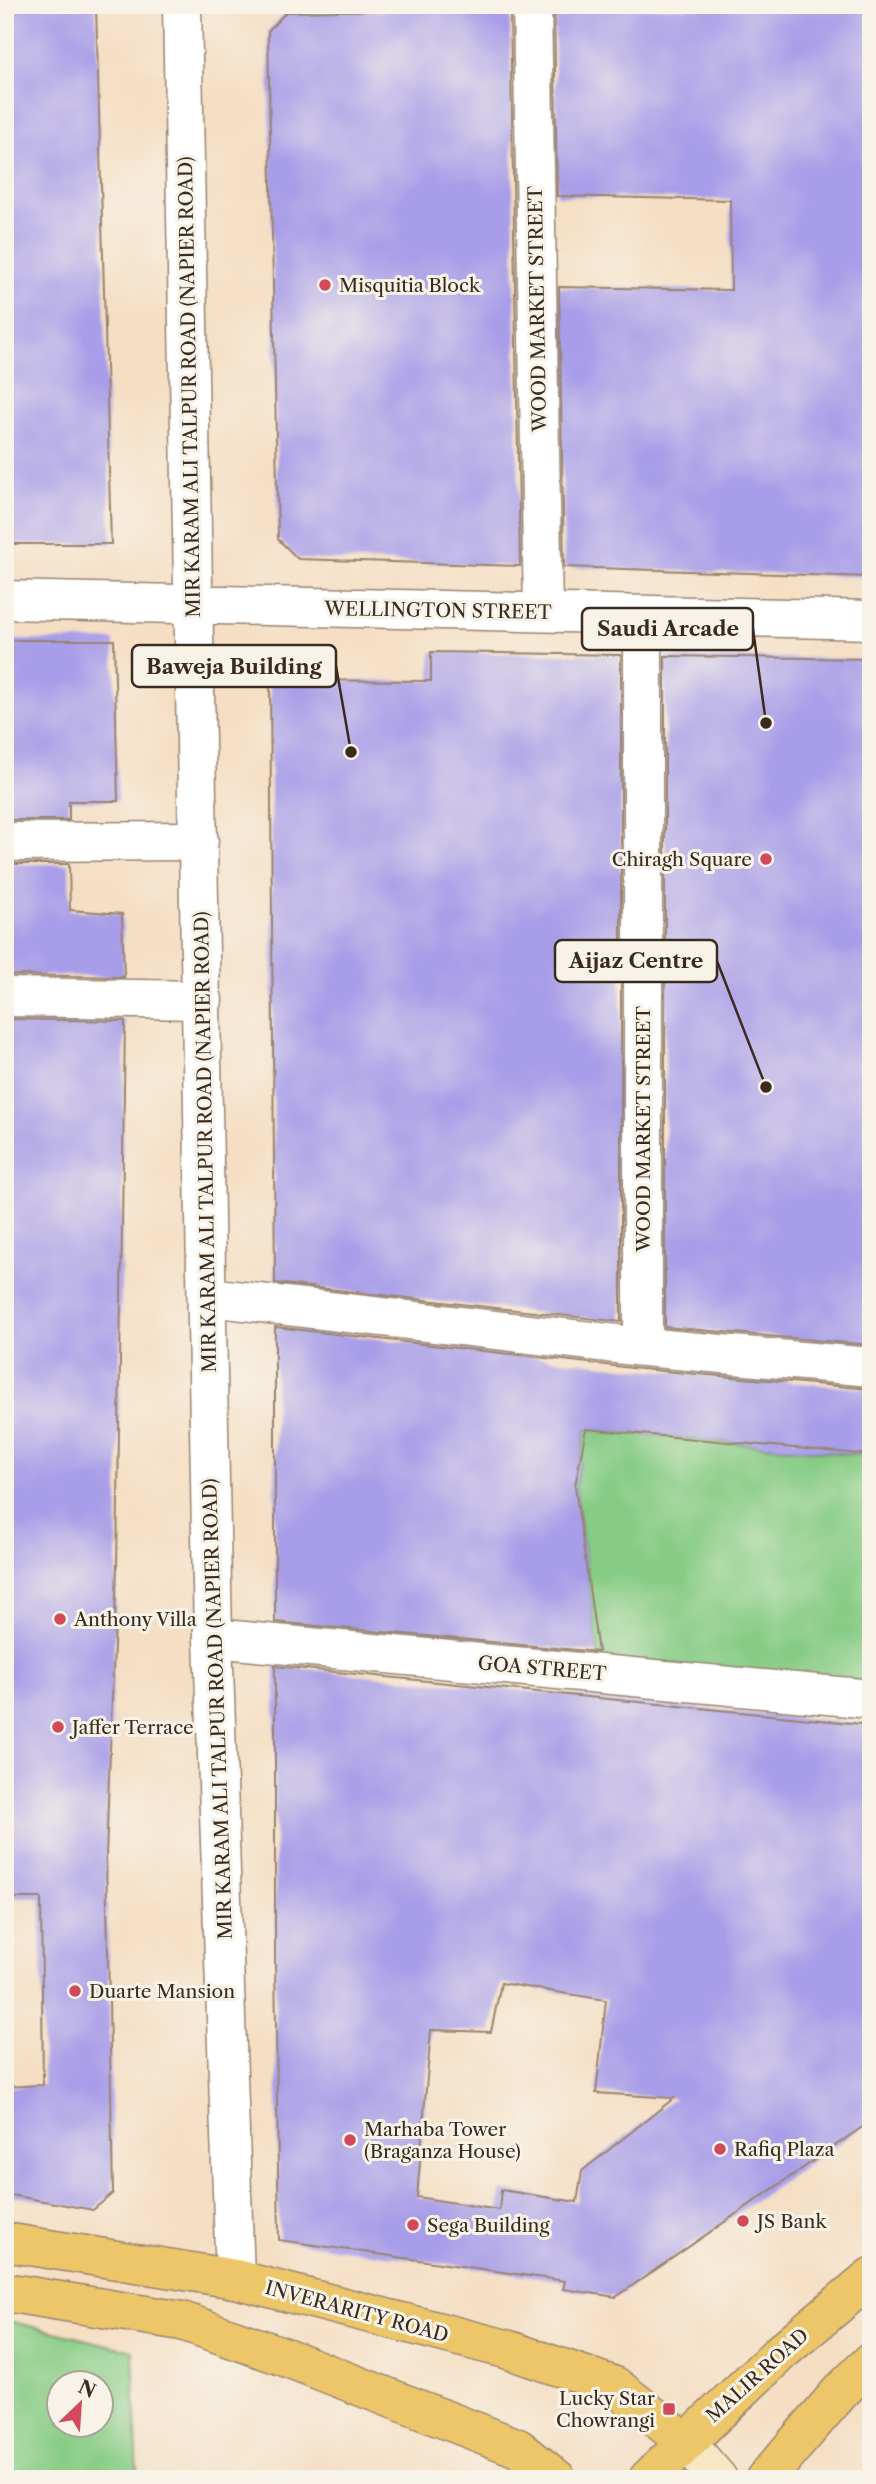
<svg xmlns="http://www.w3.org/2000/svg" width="876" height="2484" font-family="'Libre Caslon Text',serif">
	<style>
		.green { fill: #87cc85; stroke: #617b52; stroke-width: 2; fill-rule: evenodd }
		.building { fill: #a89de8; fill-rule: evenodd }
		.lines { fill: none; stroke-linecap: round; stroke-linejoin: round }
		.minor-casing { stroke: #988470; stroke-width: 41 }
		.tertiary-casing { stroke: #988470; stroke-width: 41 }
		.secondary-casing { stroke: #988470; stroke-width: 41 }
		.primary-casing { stroke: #988470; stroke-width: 41 }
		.minor { stroke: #fff; stroke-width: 38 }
		.tertiary { stroke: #fff; stroke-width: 38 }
		.secondary { stroke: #f7e8c3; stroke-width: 38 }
		.primary { stroke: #ecc669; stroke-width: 38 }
		.poi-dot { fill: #d1495b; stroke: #f7f3e8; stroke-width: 2.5 }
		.labels { text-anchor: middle; stroke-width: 6; stroke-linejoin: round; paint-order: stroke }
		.poi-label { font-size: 19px; fill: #3b2a1e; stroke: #f7f3e8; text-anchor: start }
		.street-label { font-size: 19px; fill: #3b2a1e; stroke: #f7f3e8 }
		.leader { fill: none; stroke: #3b2a1e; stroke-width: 2.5 }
		.callout-dot { fill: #3b2a1e; stroke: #f7f3e8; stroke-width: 2.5 }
		.callout { fill: #f7f3e8; stroke: #3b2a1e; stroke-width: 2.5 }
		.callout-label { font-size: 21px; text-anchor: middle; font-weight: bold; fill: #3b2a1e }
	</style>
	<rect width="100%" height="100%" fill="#f7f3e8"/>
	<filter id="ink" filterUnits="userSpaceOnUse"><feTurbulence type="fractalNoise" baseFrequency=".0143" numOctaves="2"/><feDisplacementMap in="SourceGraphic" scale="14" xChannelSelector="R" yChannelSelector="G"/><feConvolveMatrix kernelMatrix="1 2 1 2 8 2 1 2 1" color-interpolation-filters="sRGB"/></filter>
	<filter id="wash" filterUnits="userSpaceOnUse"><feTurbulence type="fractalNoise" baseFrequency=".00686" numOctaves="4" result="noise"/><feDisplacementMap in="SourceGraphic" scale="28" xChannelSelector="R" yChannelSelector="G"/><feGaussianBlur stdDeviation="1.57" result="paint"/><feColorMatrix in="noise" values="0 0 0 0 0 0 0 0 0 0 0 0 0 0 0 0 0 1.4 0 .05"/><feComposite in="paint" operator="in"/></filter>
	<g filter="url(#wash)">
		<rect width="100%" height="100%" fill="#f5dec3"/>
		<path class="green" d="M 586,1429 L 871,1456 L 871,1686 L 599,1660 L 575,1486 Z
			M 5,2320 L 133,2351 L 138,2479 L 5,2479 ZM 60,2382 L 102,2382 L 102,2424 L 60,2424 Z"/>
		<g id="blocks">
			<path class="building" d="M 5,5 L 96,5 L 111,544 L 5,544 Z
				M 554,7 L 871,8 L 871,577 L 564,567 L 559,287 L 731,290 L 730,200 L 557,196 Z
				M 510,8 L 520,566 L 298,559 L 278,539 L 268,31 L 286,12 Z
				M 5,640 L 114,640 L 118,801 L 69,801 L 69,820 L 5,820 Z
				M 431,652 L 621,655 L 621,1322 L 275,1283 L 270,680 L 431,681 Z
				M 665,656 L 871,659 L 871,1345 L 665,1327 Z
				M 5,864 L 69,864 L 70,910 L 122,914 L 124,977 L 5,975 Z
				M 5,1019 L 125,1021 L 117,1567 L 106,1855 L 113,2193 L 93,2210 L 5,2194 L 5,2087 L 43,2085 L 41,1898 L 5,1898 Z
				M 275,1327 L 641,1369 L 871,1389 L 871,1455 L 586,1429 L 575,1486 L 598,1652 L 275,1622 Z
				M 275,1666 L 871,1725 L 871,2121 L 616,2297 L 563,2289 L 565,2281 L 279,2240 L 275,1959 ZM 501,1983 L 606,2000 L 596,2093 L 674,2098 L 582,2171 L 577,2202 L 501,2190 L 499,2210 L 417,2197 L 431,2030 L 491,2032 Z"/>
		</g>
	</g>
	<g filter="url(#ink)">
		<use href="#blocks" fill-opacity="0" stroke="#988470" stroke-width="2"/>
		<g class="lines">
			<g class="minor-casing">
				<path id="minor" d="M 532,5 L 543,612
					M 5,842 L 199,841
					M 5,997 L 203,1000
					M 209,1297 L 643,1347 L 871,1367
					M 643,1347 L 643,617
					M 213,1638 L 871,1699"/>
			</g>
			<g class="tertiary-casing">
				<path id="tertiary" d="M 182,5 L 213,1638 L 235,2279
					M 5,600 L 871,620"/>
			</g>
			<g class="secondary-casing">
				<path id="secondary" d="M 685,2441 L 718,2479"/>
			</g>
			<g class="primary-casing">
				<path id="primary" d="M 5,2242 L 235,2279 L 506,2349 L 615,2386 L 685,2441
					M 5,2292 L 182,2321 L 285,2357 L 518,2448 L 557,2479
					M 648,2479 L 781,2352 L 871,2277
					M 765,2479 L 841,2391 L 871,2362"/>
			</g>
			<use href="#minor" class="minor"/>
			<use href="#tertiary" class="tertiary"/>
			<use href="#secondary" class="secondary"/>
			<use href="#primary" class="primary"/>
		</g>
	</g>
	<g class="poi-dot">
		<circle cx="325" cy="285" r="7"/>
		<circle cx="766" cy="859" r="7"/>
		<circle cx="60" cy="1619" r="7"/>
		<circle cx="58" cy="1727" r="7"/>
		<circle cx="75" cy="1991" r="7"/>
		<circle cx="350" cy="2140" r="7"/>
		<circle cx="720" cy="2149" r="7"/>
		<circle cx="743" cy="2221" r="7"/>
		<circle cx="413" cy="2225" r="7"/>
		<rect x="662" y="2402" width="14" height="14" rx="3.5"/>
	</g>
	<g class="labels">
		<g class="poi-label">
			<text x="339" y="292">Misquitia Block</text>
			<text x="752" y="866" text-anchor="end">Chiragh Square</text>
			<text x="74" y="1626">Anthony Villa</text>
			<text x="72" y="1734">Jaffer Terrace</text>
			<text x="89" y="1998">Duarte Mansion</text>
			<text x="364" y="2136">Marhaba Tower<tspan x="364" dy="22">(Braganza House)</tspan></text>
			<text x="734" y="2156">Rafiq Plaza</text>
			<text x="757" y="2228">JS Bank</text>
			<text x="427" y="2232">Sega Building</text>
			<text x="655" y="2405" text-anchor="end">Lucky Star<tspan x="655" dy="22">Chowrangi</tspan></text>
		</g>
		<g class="street-label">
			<text transform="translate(537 309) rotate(-91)" y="7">WOOD MARKET STREET</text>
			<text transform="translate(189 387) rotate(-91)" y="7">MIR KARAM ALI TALPUR ROAD (NAPIER ROAD)</text>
			<text transform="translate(438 610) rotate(1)" y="7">WELLINGTON STREET</text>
			<text transform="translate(643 1129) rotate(-90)" y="7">WOOD MARKET STREET</text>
			<text transform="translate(205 1142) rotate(-91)" y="7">MIR KARAM ALI TALPUR ROAD (NAPIER ROAD)</text>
			<text transform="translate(542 1668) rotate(5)" y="7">GOA STREET</text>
			<text transform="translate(217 1709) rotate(-92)" y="7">MIR KARAM ALI TALPUR ROAD (NAPIER ROAD)</text>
			<text transform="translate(357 2311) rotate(15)" y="7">INVERARITY ROAD</text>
			<text transform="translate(757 2375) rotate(-42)" y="7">MALIR ROAD</text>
		</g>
	</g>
	<path class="leader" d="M766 723L753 629M351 752L336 666M766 1087L717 961"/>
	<g class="callout-dot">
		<circle cx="766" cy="723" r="7"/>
		<circle cx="351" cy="752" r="7"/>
		<circle cx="766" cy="1087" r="7"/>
	</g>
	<g class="callout">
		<rect x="582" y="608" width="171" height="42" rx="7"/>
		<rect x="132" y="645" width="204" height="42" rx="7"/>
		<rect x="555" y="940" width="162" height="42" rx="7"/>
	</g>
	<g class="callout-label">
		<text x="668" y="636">Saudi Arcade</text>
		<text x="234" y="674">Baweja Building</text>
		<text x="636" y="968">Aijaz Centre</text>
	</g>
	<rect width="876" height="2484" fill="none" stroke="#f7f3e8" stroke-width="28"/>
	<g transform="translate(80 2404) rotate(25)"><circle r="33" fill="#f7f3e8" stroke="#aca397" stroke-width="2"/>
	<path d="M0-5L12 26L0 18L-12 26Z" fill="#d1495b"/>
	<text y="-10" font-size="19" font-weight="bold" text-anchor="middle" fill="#3b2a1e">N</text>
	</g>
</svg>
